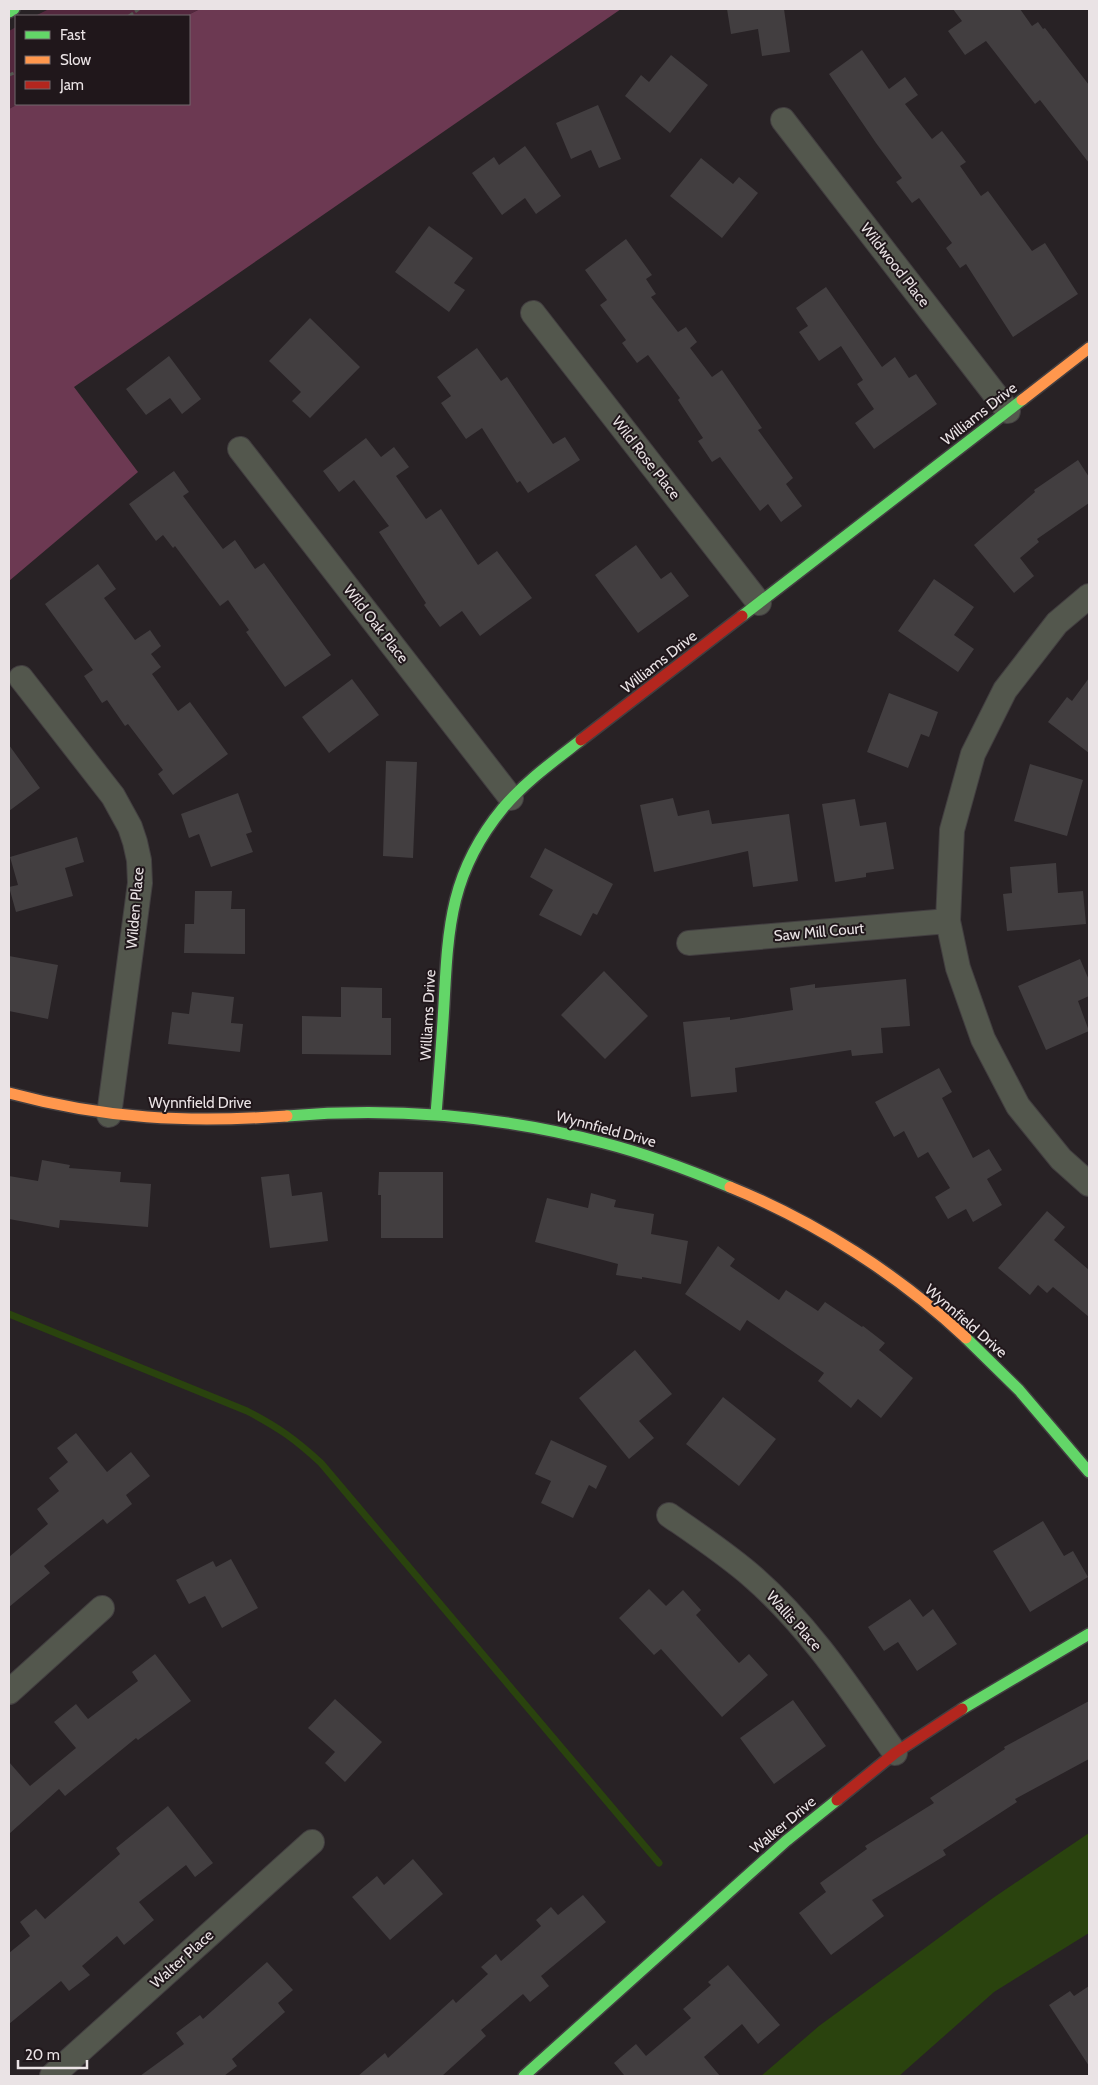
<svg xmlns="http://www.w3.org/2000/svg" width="1098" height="2085" font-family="Cabin,sans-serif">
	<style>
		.green { fill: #53273d }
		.forest { fill: #6c3952 }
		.water { fill: #2a430e }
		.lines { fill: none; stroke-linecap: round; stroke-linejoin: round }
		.stream { stroke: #2a430e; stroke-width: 7 }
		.building { fill: #423e40 }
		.street-casing { stroke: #423e40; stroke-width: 26 }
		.fast-casing { stroke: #423e40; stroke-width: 14 }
		.slow-casing { stroke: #423e40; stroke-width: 14 }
		.jam-casing { stroke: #423e40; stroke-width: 14 }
		.path { stroke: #545750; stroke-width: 3; stroke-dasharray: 5 2.5; stroke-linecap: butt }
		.street { stroke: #53574d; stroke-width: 24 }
		.fast { stroke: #63d668; stroke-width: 11 }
		.slow { stroke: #ff974d; stroke-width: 11 }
		.jam { stroke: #b3261e; stroke-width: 11 }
		.labels { text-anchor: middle; stroke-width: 4; stroke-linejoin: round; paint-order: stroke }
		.street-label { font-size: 15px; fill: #eae3e5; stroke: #20171b }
	</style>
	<rect width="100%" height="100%" fill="#282225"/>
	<path class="green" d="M 49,9 L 200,9 L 186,16 L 35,16 Z
		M 16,27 L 16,104 L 18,104 L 9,109 L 9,31 Z"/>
	<path class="forest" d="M 200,9 L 621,9 L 74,387 L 138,472 L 9,581 L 9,109 L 18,104 L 189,104 L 189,16 L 186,16 Z"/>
	<path class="water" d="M 1089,1833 L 1089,1933 L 994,1992 L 899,2076 L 761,2076 L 819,2026 L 993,1898 Z"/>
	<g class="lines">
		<path class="stream" d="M 9,1314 L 247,1411 C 278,1427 295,1439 321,1463 L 659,1863"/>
	</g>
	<path class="building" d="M 727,9 L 784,9 L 790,52 L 762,56 L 758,29 L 731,34 Z
		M 953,9 L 1020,9 L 1032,26 L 1038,22 L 1043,29 L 1045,28 L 1089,85 L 1089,163 L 1040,100 L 1035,104 L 986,41 L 965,55 L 948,31 L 962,21 Z
		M 862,50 L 889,89 L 905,77 L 918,95 L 905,104 L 932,139 L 942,131 L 966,162 L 960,166 L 981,196 L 988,191 L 1032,251 L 1045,243 L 1078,294 L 1013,337 L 966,264 L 960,268 L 946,248 L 952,243 L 919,198 L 912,203 L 896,182 L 902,178 L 876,143 L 829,74 Z
		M 671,55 L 708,85 L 670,133 L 625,96 L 641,75 L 649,82 Z
		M 598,105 L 621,159 L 599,168 L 591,150 L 571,159 L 556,123 Z
		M 525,146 L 561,196 L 536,214 L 525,198 L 502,215 L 472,173 L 494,157 L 499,165 Z
		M 701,158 L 733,184 L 739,177 L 758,193 L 722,238 L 670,196 Z
		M 429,226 L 473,258 L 454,283 L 465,290 L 449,312 L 395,272 Z
		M 626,239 L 652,275 L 646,279 L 656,294 L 651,297 L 678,332 L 686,327 L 697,342 L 690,348 L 712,377 L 722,370 L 762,428 L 758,430 L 793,478 L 786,484 L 802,506 L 781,522 L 768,504 L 760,511 L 720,457 L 712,462 L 698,441 L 703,438 L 678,400 L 680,398 L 648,355 L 637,363 L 622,343 L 626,340 L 600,305 L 607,300 L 585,270 Z
		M 826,287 L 882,367 L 895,357 L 909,378 L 916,374 L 937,404 L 874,449 L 855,423 L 874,409 L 857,384 L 863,380 L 841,346 L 819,361 L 799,332 L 808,326 L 796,308 Z
		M 310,318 L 360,367 L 310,418 L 292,401 L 301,392 L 269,361 Z
		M 477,348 L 501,381 L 507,377 L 553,444 L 565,437 L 580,460 L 528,493 L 520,481 L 517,483 L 482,428 L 466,439 L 441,403 L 451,396 L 437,377 Z
		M 169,356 L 201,399 L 182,414 L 170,398 L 146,415 L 126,389 Z
		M 366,438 L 381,457 L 394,447 L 409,467 L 396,476 L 426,519 L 441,509 L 478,565 L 497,551 L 532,598 L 480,636 L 462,611 L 440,627 L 424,605 L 426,603 L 379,532 L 389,526 L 354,480 L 339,492 L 323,471 Z
		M 1078,460 L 1089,477 L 1089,503 L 1037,539 L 1039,542 L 1020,558 L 1034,576 L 1014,593 L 974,545 L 1035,492 L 1034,490 Z
		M 174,471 L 189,492 L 183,496 L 223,549 L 235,540 L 255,569 L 264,563 L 331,655 L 285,687 L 246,632 L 249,630 L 228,600 L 220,606 L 175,546 L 173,548 L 163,535 L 156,541 L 129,504 Z
		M 636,545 L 661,579 L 671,572 L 689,596 L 638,633 L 595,575 Z
		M 98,564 L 116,589 L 104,598 L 135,640 L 150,630 L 161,646 L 151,654 L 161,667 L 152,674 L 178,711 L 190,702 L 228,754 L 173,795 L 158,774 L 163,770 L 128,724 L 125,726 L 107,700 L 102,703 L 84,676 L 93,670 L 45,604 Z
		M 934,579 L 974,607 L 954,635 L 974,649 L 958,672 L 898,631 Z
		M 1089,678 L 1089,753 L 1048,722 L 1067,697 L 1072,701 Z
		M 352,679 L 379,715 L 329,753 L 302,717 Z
		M 889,693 L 938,712 L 929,737 L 921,734 L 908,768 L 867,752 Z
		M 9,745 L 40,788 L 9,811 Z
		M 386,761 L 417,762 L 413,858 L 383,856 Z
		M 1030,764 L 1083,780 L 1067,836 L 1014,821 Z
		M 238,793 L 252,832 L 246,834 L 253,852 L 211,867 L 199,834 L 189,838 L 181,814 Z
		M 673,798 L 678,816 L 709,810 L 712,824 L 789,814 L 798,881 L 753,887 L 748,851 L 654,872 L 640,805 Z
		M 855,799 L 860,826 L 886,822 L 894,869 L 866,873 L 866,877 L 835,882 L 822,804 Z
		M 77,837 L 84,862 L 65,868 L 73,896 L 16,912 L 9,887 L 18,885 L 10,857 Z
		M 545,848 L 613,884 L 597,915 L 593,913 L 581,936 L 539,915 L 553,890 L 530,877 Z
		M 1056,863 L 1058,893 L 1083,891 L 1086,924 L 1007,931 L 1003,894 L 1012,893 L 1010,867 Z
		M 195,891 L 232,891 L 231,909 L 245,909 L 245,954 L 184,953 L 185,924 L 194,924 Z
		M 9,956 L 58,965 L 48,1019 L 9,1011 Z
		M 1080,959 L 1089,980 L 1089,996 L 1078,1001 L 1089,1031 L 1046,1050 L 1018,986 Z
		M 604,971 L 648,1016 L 605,1059 L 561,1015 Z
		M 906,979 L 910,1026 L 881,1028 L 883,1053 L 852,1056 L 851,1050 L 735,1068 L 737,1092 L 691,1097 L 683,1022 L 730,1017 L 730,1020 L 793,1010 L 790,988 L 815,984 L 815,988 Z
		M 341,987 L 382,988 L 382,1018 L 391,1018 L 391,1055 L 302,1054 L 302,1016 L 341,1017 Z
		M 192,992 L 234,997 L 231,1023 L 243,1024 L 240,1052 L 168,1044 L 172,1012 L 189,1014 Z
		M 939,1068 L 952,1092 L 942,1098 L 973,1158 L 989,1149 L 1002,1170 L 987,1179 L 1002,1205 L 973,1222 L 966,1209 L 948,1219 L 935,1197 L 950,1188 L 928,1152 L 918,1158 L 904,1131 L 894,1137 L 875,1102 Z
		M 42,1160 L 70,1165 L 69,1168 L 121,1172 L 120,1182 L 151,1184 L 148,1227 L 60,1220 L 59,1228 L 9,1219 L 9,1176 L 38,1181 Z
		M 379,1172 L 443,1172 L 443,1238 L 381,1238 L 381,1195 L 378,1195 Z
		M 289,1174 L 292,1196 L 322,1192 L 328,1241 L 270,1248 L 261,1177 Z
		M 591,1193 L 616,1200 L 614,1207 L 654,1214 L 651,1234 L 688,1241 L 681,1284 L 642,1277 L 642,1279 L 616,1275 L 618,1264 L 535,1242 L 547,1198 L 588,1208 Z
		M 1047,1211 L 1065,1227 L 1054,1240 L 1089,1270 L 1089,1317 L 1053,1287 L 1047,1293 L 1038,1285 L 1030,1295 L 998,1268 Z
		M 718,1246 L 735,1259 L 730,1266 L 779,1300 L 786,1290 L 818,1311 L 825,1302 L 862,1327 L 863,1326 L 885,1343 L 879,1350 L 913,1378 L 881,1418 L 858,1399 L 851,1408 L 818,1381 L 824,1373 L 747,1320 L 740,1331 L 685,1294 Z
		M 635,1350 L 672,1394 L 639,1421 L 654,1438 L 629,1459 L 579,1398 Z
		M 723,1397 L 776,1439 L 739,1486 L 686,1444 Z
		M 76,1433 L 107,1472 L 131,1452 L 150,1476 L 126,1495 L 132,1504 L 107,1524 L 103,1519 L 44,1566 L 50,1573 L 9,1607 L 9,1557 L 48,1524 L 37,1509 L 59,1491 L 49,1478 L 68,1462 L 57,1448 Z
		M 551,1440 L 607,1466 L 596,1489 L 589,1485 L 573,1518 L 541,1503 L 551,1481 L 535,1474 Z
		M 1043,1521 L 1064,1556 L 1073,1551 L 1088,1577 L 1030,1612 L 993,1551 Z
		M 231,1559 L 258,1608 L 222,1628 L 205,1596 L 189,1604 L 176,1580 L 213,1561 L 216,1567 Z
		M 649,1589 L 666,1606 L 683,1590 L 701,1610 L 696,1615 L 739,1663 L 749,1654 L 768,1675 L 722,1717 L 661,1649 L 654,1655 L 619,1618 Z
		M 910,1599 L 923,1617 L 933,1609 L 957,1644 L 917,1671 L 898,1642 L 884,1651 L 868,1627 Z
		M 155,1654 L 191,1701 L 138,1740 L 136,1738 L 65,1796 L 59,1789 L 9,1834 L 9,1762 L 30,1786 L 76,1748 L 54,1722 L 76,1704 L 88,1719 L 138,1681 L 132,1672 Z
		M 335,1699 L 382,1742 L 345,1782 L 325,1763 L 335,1752 L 308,1728 Z
		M 793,1700 L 826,1746 L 774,1784 L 740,1738 Z
		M 1089,1701 L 1089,1759 L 1015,1799 L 1017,1802 L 943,1850 L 946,1855 L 872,1900 L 884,1916 L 831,1955 L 799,1913 L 826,1892 L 820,1883 L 867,1849 L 865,1846 L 934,1803 L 930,1798 L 1005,1749 L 1004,1747 Z
		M 168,1806 L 213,1863 L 195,1877 L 186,1865 L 139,1902 L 154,1920 L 124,1945 L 117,1936 L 82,1966 L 90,1975 L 69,1991 L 61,1981 L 9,2024 L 9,1953 L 30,1936 L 20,1922 L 36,1909 L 45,1919 L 120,1854 L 116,1848 Z
		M 413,1859 L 443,1894 L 390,1940 L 352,1897 L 377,1876 L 384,1885 Z
		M 583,1895 L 606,1922 L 541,1976 L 549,1986 L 530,2002 L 523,1994 L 481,2030 L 486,2036 L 442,2076 L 358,2076 L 385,2053 L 388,2058 L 453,1999 L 456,2003 L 488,1974 L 481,1967 L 496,1954 L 501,1961 L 541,1926 L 536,1920 L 551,1907 L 558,1915 Z
		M 267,1962 L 293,1990 L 278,2003 L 285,2012 L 232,2059 L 237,2066 L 224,2076 L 140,2076 L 184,2044 L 176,2033 L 200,2015 L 203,2019 Z
		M 728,1965 L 780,2025 L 758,2044 L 742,2024 L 704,2057 L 720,2076 L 622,2076 L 624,2075 L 614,2063 L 636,2044 L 646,2056 L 691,2018 L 683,2009 L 711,1985 L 708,1982 Z
		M 1089,1986 L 1089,2066 L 1049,2005 L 1070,1991 L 1074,1996 Z"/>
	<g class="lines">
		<g class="street-casing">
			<path id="street" d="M 783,120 L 1008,411
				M 533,313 L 759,603
				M 240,449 L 511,798
				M 1089,596 L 1057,623 L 1005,690 L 973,754 L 952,830 L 948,921 L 958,968 L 983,1039 L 1018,1106 L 1061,1159 L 1089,1184
				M 21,678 L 113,796 L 130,827 L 135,842 L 139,860 L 140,883 L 109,1115
				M 689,943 L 948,921
				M 669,1515 C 698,1535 728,1555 754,1578 C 811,1628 852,1692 895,1753
				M 9,1692 L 102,1608
				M 52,2076 L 312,1842"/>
		</g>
		<g class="fast-casing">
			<path id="fast" d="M 9,12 L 14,9
				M 742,616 L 1022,400
				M 436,1114 C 439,1077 442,1040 444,1004 C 448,925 451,871 503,808 C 526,781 554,761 581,740
				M 287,1116 C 393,1107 501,1116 604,1143 C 647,1154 689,1170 730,1187
				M 966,1338 L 1019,1390 L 1089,1472
				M 962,1709 L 1089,1634
				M 524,2076 L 786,1841 L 837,1800"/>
		</g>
		<g class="slow-casing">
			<path id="slow" d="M 1022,400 L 1089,348
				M 9,1093 C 105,1119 188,1123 287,1116
				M 730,1187 C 816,1222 899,1275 966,1338"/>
		</g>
		<g class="jam-casing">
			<path id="jam" d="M 581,740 L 742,616
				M 837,1800 L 895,1753 L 962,1709"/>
		</g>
		<path class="path" d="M 129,16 L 139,9
			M 9,75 L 16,72"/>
		<use href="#street" class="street"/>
		<use href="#fast" class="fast"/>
		<use href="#slow" class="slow"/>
		<use href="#jam" class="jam"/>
	</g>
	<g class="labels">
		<g class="street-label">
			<text transform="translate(895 265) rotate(52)" y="5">Wildwood Place</text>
			<text transform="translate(979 414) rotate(-38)" y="5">Williams Drive</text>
			<text transform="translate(646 458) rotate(52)" y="5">Wild Rose Place</text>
			<text transform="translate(376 624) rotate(52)" y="5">Wild Oak Place</text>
			<text transform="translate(659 662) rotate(-38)" y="5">Williams Drive</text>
			<text transform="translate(135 908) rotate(-85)" y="5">Wilden Place</text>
			<text transform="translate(819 932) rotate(-5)" y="5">Saw Mill Court</text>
			<text transform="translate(428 1015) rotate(-87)" y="5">Williams Drive</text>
			<text x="200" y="1108">Wynnfield Drive</text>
			<text transform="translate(606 1129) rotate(15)" y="5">Wynnfield Drive</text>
			<text transform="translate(966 1321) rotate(41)" y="5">Wynnfield Drive</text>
			<text transform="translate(794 1621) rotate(48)" y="5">Wallis Place</text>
			<text transform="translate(783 1825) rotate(-40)" y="5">Walker Drive</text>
			<text transform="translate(182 1959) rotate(-42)" y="5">Walter Place</text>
		</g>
	</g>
	<rect width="1098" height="2085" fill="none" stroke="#eae3e5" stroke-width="20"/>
	<rect x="15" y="15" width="175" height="90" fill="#20171b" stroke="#71696c"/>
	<rect x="25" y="31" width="25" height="8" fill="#63d668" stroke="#71696c"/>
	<text x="60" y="40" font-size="15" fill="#eae3e5">Fast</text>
	<rect x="25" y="56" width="25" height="8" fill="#ff974d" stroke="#71696c"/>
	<text x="60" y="65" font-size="15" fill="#eae3e5">Slow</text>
	<rect x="25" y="81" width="25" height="8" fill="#b3261e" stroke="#71696c"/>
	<text x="60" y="90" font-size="15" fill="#eae3e5">Jam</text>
	<path d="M18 2060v8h69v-8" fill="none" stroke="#eae3e5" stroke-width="2.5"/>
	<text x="25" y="2060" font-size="15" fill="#eae3e5" stroke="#20171b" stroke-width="4" paint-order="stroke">20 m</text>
</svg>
